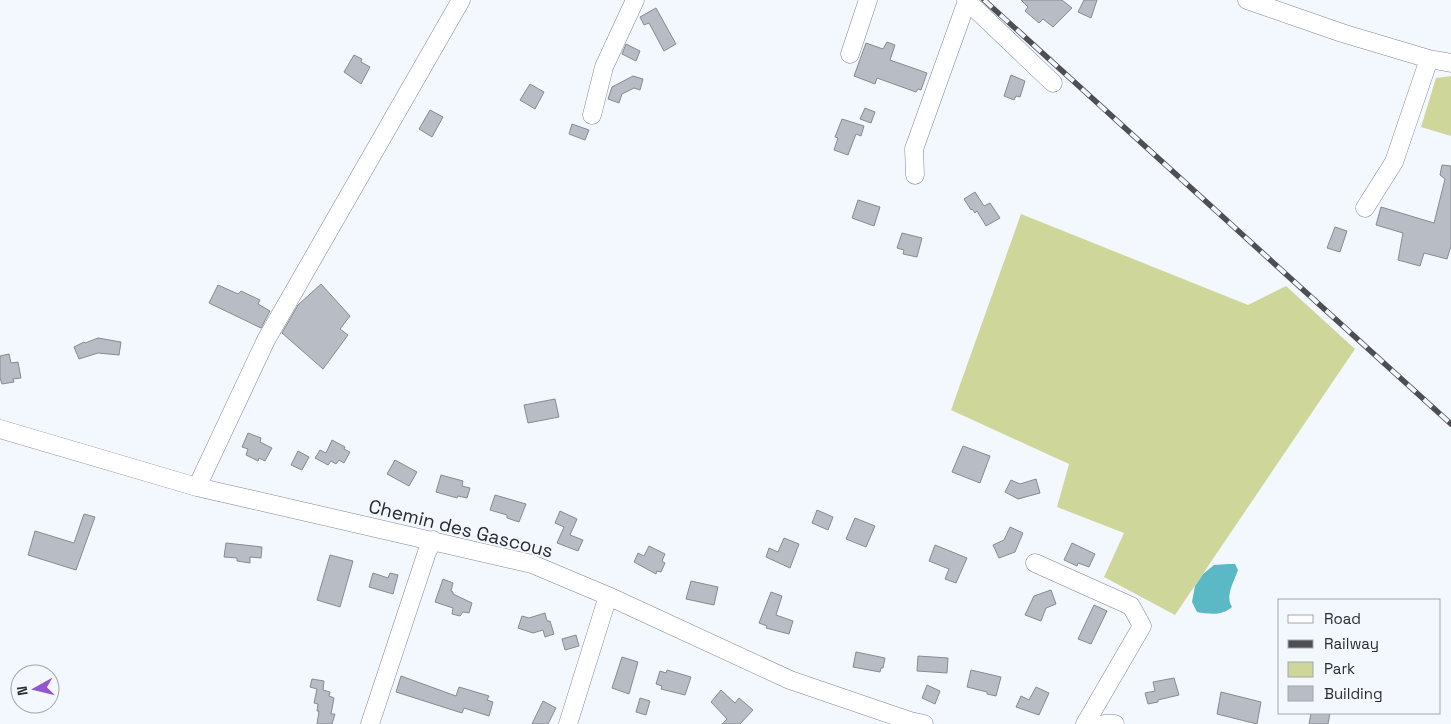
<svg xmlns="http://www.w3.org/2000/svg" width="1451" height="724" font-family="'Space Grotesk',sans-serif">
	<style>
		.green { fill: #cfd69a }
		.water { fill: #5bb9c6 }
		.building { fill: #b8bcc5; stroke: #878a93 }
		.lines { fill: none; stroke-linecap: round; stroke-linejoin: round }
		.minor-casing { stroke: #82858d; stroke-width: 19 }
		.minor { stroke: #fff; stroke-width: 18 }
		.rail-casing { stroke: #4d4f54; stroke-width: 5.5 }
		.rail { stroke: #f3f7fe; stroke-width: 4; stroke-dasharray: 11; stroke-linecap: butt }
		.labels { text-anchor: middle; stroke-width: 4; stroke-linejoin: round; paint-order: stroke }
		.street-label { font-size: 19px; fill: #2a2b2f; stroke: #f3f7fe }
	</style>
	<rect width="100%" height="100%" fill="#f3f7fe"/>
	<path class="green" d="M 1451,76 L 1451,136 L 1421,127 L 1436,78 Z
		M 1021,214 L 1248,305 L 1286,286 L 1355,349 L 1175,615 L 1104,577 L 1124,533 L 1057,507 L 1069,464 L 951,410 Z"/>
	<path class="water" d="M 1228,564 L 1235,564 L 1238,570 C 1234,582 1225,595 1232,607 C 1222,616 1210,614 1197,612 L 1192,602 L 1195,586 L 1203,574 L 1214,565 Z"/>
	<path class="building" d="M 1021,0 L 1062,0 L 1072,8 L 1053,27 L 1043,19 L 1039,23 L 1025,11 L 1028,7 Z
		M 1084,0 L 1097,0 L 1091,18 L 1078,12 Z
		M 656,8 L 676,44 L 664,51 L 649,23 L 644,25 L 640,17 Z
		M 887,42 L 895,45 L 890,60 L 927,73 L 921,90 L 918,89 L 916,92 L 877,78 L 875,84 L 854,76 L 866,43 L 883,49 Z
		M 626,44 L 640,51 L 636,61 L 622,54 Z
		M 354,55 L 362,59 L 361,62 L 370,67 L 361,84 L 344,72 Z
		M 1011,75 L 1025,81 L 1020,97 L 1016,96 L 1014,100 L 1004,96 Z
		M 633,76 L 643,79 L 640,90 L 634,88 L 622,94 L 619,103 L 608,99 L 612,87 Z
		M 530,84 L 544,92 L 535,109 L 520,100 Z
		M 865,108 L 875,112 L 871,123 L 860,119 Z
		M 430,110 L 443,117 L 432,137 L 419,129 Z
		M 842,119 L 864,126 L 861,136 L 856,134 L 848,155 L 834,150 L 838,138 L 835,137 Z
		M 572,124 L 589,130 L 585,140 L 569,134 Z
		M 1442,165 L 1451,166 L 1451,246 L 1447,259 L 1424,253 L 1420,266 L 1398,260 L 1403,233 L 1376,225 L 1381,207 L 1434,223 L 1445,179 L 1440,175 Z
		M 975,192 L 984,206 L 990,203 L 1000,218 L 986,226 L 977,211 L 975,213 L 972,209 L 971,210 L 964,199 Z
		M 858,200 L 880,207 L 874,226 L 852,218 Z
		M 1335,227 L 1347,231 L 1340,252 L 1327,248 Z
		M 902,233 L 922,238 L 917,257 L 903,254 L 904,250 L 897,248 Z
		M 321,284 L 350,316 L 340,329 L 348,335 L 323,369 L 282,333 L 298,305 Z
		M 218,285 L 238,294 L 241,291 L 260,300 L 258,304 L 270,311 L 261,328 L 209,303 Z
		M 98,338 L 121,342 L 119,355 L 98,353 L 79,359 L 74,347 L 84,342 L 85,343 Z
		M 9,354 L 11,363 L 18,362 L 21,378 L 13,379 L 14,382 L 2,384 L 0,378 L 0,356 Z
		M 555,399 L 559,417 L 528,423 L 524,405 Z
		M 248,433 L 261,438 L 260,442 L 272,448 L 265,461 L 259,458 L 258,461 L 246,455 L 248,449 L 242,447 Z
		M 332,440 L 345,447 L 344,449 L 350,452 L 344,463 L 339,460 L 336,464 L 331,461 L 328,465 L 315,458 L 320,450 L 326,453 Z
		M 963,446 L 990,456 L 980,483 L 952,472 Z
		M 298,451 L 309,457 L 302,470 L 291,465 Z
		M 395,460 L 417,472 L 409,486 L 387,474 Z
		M 441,475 L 463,481 L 462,486 L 470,488 L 467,498 L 458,496 L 457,498 L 436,492 Z
		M 1036,479 L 1040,493 L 1018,499 L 1005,492 L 1011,480 L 1020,484 Z
		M 495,495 L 526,504 L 519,522 L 507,518 L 507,515 L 490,510 Z
		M 817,510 L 833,517 L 828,530 L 812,523 Z
		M 560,511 L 577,519 L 570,535 L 583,540 L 578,551 L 557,543 L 564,527 L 555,523 Z
		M 84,514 L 95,517 L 76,570 L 28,555 L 35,531 L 74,543 Z
		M 855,518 L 875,526 L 866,547 L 846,539 Z
		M 1010,527 L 1023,533 L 1015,552 L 999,558 L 993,545 L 1004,540 Z
		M 784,538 L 799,544 L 790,568 L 766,557 L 769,548 L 778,552 Z
		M 226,543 L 262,547 L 261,558 L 250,557 L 250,563 L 237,561 L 237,558 L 224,557 Z
		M 1072,543 L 1095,554 L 1089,567 L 1078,563 L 1077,566 L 1064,560 Z
		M 935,545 L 967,558 L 956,583 L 945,579 L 949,569 L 929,561 Z
		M 649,546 L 665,554 L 662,561 L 665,563 L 661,572 L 657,571 L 656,574 L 634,562 L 638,553 L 644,556 Z
		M 330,555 L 353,561 L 340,607 L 317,600 Z
		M 373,573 L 388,578 L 390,573 L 398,575 L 393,594 L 369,587 Z
		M 443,579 L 453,583 L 451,591 L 453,592 L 453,594 L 472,603 L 469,613 L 463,612 L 460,616 L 452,614 L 453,608 L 435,602 Z
		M 691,581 L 718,587 L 714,605 L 686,599 Z
		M 1051,590 L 1056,604 L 1046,608 L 1041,621 L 1025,615 L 1034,596 Z
		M 771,592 L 782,596 L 776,615 L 793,621 L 789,634 L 766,628 L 767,626 L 759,623 Z
		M 1094,605 L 1107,611 L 1091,644 L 1078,639 Z
		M 545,613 L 547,621 L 550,621 L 554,634 L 545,637 L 543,630 L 533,633 L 518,628 L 522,616 L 529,618 Z
		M 576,635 L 579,646 L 565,650 L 562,639 Z
		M 856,652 L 885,658 L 883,668 L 881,668 L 880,672 L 853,667 Z
		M 918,656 L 948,658 L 947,673 L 917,671 Z
		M 622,657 L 638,662 L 629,694 L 612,688 Z
		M 667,670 L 691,677 L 685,695 L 661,689 L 662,686 L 656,684 L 660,671 L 666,673 Z
		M 971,670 L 1001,677 L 996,696 L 987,694 L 987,692 L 967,687 Z
		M 401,676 L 456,696 L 459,687 L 489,696 L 487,700 L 493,702 L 489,716 L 464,708 L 462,713 L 396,692 Z
		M 1174,678 L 1179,695 L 1158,700 L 1158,702 L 1148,704 L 1145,693 L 1155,691 L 1153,682 Z
		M 312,679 L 324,681 L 323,690 L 330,692 L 329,696 L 334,698 L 331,714 L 335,714 L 332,724 L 317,724 L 319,711 L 317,711 L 318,704 L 314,703 L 317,689 L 310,687 Z
		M 927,685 L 940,691 L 935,704 L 922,698 Z
		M 1036,687 L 1049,693 L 1039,715 L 1016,707 L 1021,696 L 1029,700 Z
		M 721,690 L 735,703 L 739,698 L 753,710 L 740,724 L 722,724 L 727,719 L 711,702 Z
		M 1221,692 L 1261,702 L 1257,724 L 1217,714 Z
		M 640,698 L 650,701 L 646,715 L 636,712 Z
		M 543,701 L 556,708 L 548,724 L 532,724 Z
		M 1311,713 L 1330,713 L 1328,724 L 1309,724 Z"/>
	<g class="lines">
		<g class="minor-casing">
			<path id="minor" d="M 966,0 L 1053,83
				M 1247,0 L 1342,33 L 1429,59 L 1451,63
				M 850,54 L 868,0
				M 592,115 L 604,67 L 635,0
				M 915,175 L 914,149 L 967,1
				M 1365,208 L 1394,162 L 1429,59
				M 0,429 L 197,487 L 532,564 L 608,596 L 790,680 L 910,721 L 924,724
				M 197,487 L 266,340 L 461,0
				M 1035,563 L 1131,606 L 1142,626 L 1085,724
				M 370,724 L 427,552 L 433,540
				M 568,724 L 608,596
				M 1104,724 L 1115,724"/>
		</g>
		<use href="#minor" class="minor"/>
		<g class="rail-casing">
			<path id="rail" d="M 984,0 L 1451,424"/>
		</g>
		<use href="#rail" class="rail"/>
	</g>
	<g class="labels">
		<g class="street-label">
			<text transform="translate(461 528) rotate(14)" y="7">Chemin des Gascous</text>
		</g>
	</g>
	<rect x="1278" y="599" width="162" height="115" fill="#f3f7fe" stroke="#a3a5ab"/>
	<rect x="1288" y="615" width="25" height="8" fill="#ffffff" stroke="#a3a5ab"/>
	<text x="1324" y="624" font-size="15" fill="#2a2b2f">Road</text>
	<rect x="1288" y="640" width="25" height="8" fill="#4d4f54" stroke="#a3a5ab"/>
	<text x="1324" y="649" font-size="15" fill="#2a2b2f">Railway</text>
	<rect x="1288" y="662" width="25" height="15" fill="#cfd69a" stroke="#a3a5ab"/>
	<text x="1324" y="674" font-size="15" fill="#2a2b2f">Park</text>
	<rect x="1288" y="686" width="25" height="15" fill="#b8bcc5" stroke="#a3a5ab"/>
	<text x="1324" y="699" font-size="15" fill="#2a2b2f">Building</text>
	<g transform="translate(35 689) rotate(262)"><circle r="24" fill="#f3f7fe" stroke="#a3a5ab"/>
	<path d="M0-4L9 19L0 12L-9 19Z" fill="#9356cc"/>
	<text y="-8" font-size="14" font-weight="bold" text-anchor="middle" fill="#2a2b2f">N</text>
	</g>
</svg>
